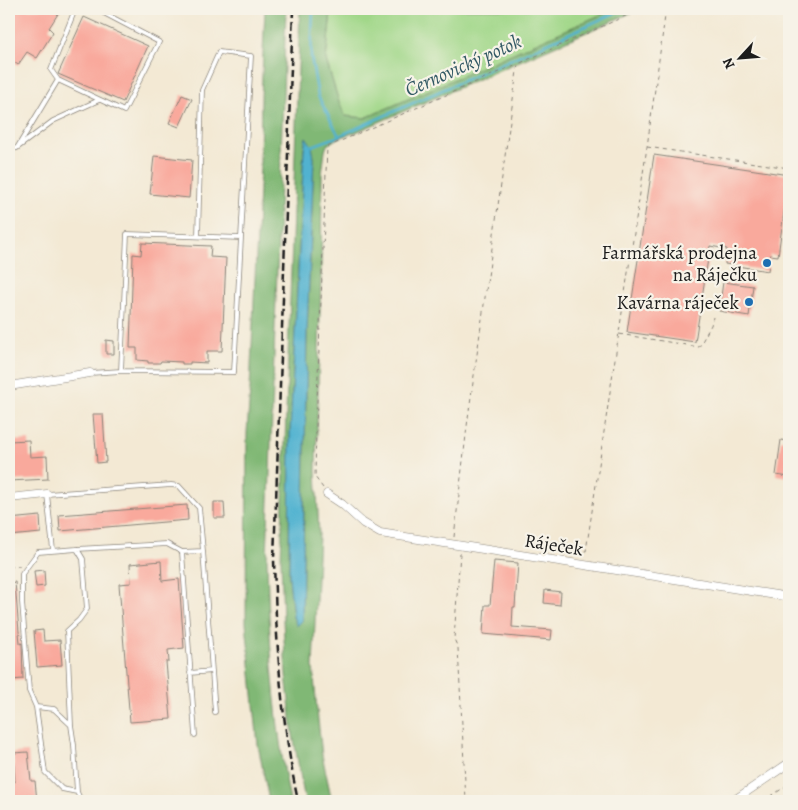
<svg xmlns="http://www.w3.org/2000/svg" width="798" height="810" font-family="Alegreya,serif">
	<style>
		.green { fill: #a0d788; stroke: #5e7a52 }
		.forest { fill: #80b874; stroke: #4e6a48; fill-rule: evenodd }
		.water { fill: #51b2d0; stroke: #366776 }
		.lines { fill: none; stroke-linecap: round; stroke-linejoin: round }
		.stream { stroke: #51b2d0; stroke-width: 2.5 }
		.building { fill: #f9a99c }
		.lane-casing { stroke: #888278; stroke-width: 5.5 }
		.street-casing { stroke: #888278; stroke-width: 9 }
		.path { stroke: #888278; stroke-width: 1; stroke-dasharray: 4 4; stroke-linecap: butt }
		.lane { stroke: #fff; stroke-width: 4 }
		.street { stroke: #fff; stroke-width: 8 }
		.rail { stroke: #1c1c1c; stroke-width: 2.5; stroke-dasharray: 8 4; stroke-linecap: butt }
		.poi-dot { fill: #1f6fb2; stroke: #f7f3e8; stroke-width: 2 }
		.labels { text-anchor: middle; stroke-width: 4.5; stroke-linejoin: round; paint-order: stroke }
		.poi-label { font-size: 19px; fill: #1c1c1c; stroke: #f7f3e8; text-anchor: end }
		.street-label { font-size: 19px; fill: #1c1c1c; stroke: #f7f3e8 }
		.water-label { font-size: 20px; font-style: italic; fill: #315864; stroke: #f7f3e8 }
	</style>
	<rect width="100%" height="100%" fill="#f7f3e8"/>
	<filter id="ink" filterUnits="userSpaceOnUse"><feTurbulence type="fractalNoise" baseFrequency=".02" numOctaves="2"/><feDisplacementMap in="SourceGraphic" scale="10" xChannelSelector="R" yChannelSelector="G"/><feConvolveMatrix kernelMatrix="1 2 1 2 8 2 1 2 1" color-interpolation-filters="sRGB"/></filter>
	<filter id="wash" filterUnits="userSpaceOnUse"><feTurbulence type="fractalNoise" baseFrequency=".0096" numOctaves="4" result="noise"/><feDisplacementMap in="SourceGraphic" scale="20" xChannelSelector="R" yChannelSelector="G"/><feGaussianBlur stdDeviation="1.12" result="paint"/><feColorMatrix in="noise" values="0 0 0 0 0 0 0 0 0 0 0 0 0 0 0 0 0 1.4 0 .05"/><feComposite in="paint" operator="in"/></filter>
	<g filter="url(#wash)">
		<rect width="100%" height="100%" fill="#f3e9d4"/>
		<path class="green" d="M 333,9 L 614,9 L 365,118 L 345,116 L 338,99 L 326,60 L 331,12 Z"/>
		<path class="forest" d="M 265,9 L 286,9 L 267,559 C 269,640 274,722 290,801 L 269,801 L 258,745 L 246,623 L 247,433 L 250,389 L 260,167 L 261,97 Z
			M 300,9 L 333,9 L 331,12 L 326,60 L 338,99 L 345,116 L 365,118 L 614,9 L 640,9 L 356,132 L 336,139 L 327,145 L 325,151 L 322,174 L 321,275 L 316,470 L 319,535 L 313,666 L 317,711 L 322,755 L 332,801 L 305,801 L 293,735 L 286,675 L 283,620 L 281,559 ZM 306,138 L 314,158 L 307,332 L 302,621 L 297,625 L 293,617 L 289,576 L 290,433 L 304,148 Z"/>
		<path class="water" d="M 306,137 L 312,146 L 314,158 L 307,332 L 302,621 L 297,626 L 293,617 L 289,577 L 290,433 L 304,148 Z"/>
		<g class="lines">
			<path class="stream" d="M 313,9 L 311,57 L 318,96 L 339,136
				M 312,146 L 339,136 L 624,9"/>
		</g>
		<g id="blocks">
			<path class="building" d="M 9,9 L 61,9 L 49,28 L 53,32 L 37,58 L 27,52 L 18,65 L 9,58 Z
				M 84,17 L 148,46 L 123,102 L 58,74 Z
				M 182,95 L 192,99 L 179,127 L 169,123 Z
				M 654,155 L 789,175 L 778,256 L 770,255 L 768,271 L 725,264 L 727,249 L 710,246 L 695,342 L 627,332 Z
				M 154,156 L 192,160 L 189,198 L 150,194 Z
				M 142,243 L 211,246 L 210,257 L 226,258 L 222,351 L 207,351 L 207,363 L 190,362 L 190,364 L 182,364 L 182,362 L 161,361 L 160,363 L 148,363 L 148,361 L 137,360 L 137,348 L 130,348 L 133,254 L 141,255 Z
				M 723,282 L 753,286 L 749,316 L 719,311 Z
				M 106,340 L 114,341 L 114,354 L 106,354 Z
				M 93,414 L 103,414 L 106,462 L 97,463 Z
				M 29,440 L 30,457 L 47,456 L 48,479 L 9,481 L 9,441 Z
				M 781,440 L 789,441 L 789,477 L 776,475 Z
				M 214,502 L 224,502 L 225,518 L 214,518 Z
				M 187,505 L 188,520 L 60,531 L 59,515 Z
				M 40,516 L 41,533 L 9,536 L 9,519 Z
				M 161,561 L 162,581 L 179,579 L 184,648 L 168,650 L 169,662 L 166,662 L 171,719 L 130,722 L 119,584 L 131,583 L 130,564 Z
				M 494,561 L 518,563 L 515,607 L 513,607 L 512,627 L 552,630 L 551,640 L 483,634 L 485,605 L 490,605 Z
				M 44,570 L 45,586 L 36,587 L 34,571 Z
				M 15,582 L 20,644 L 22,643 L 23,679 L 11,680 L 10,668 L 9,668 L 9,583 Z
				M 545,590 L 561,592 L 560,605 L 544,603 Z
				M 43,630 L 44,641 L 60,640 L 62,665 L 37,667 L 34,631 Z
				M 28,752 L 31,781 L 35,781 L 37,801 L 13,801 L 11,782 L 15,782 L 13,753 Z"/>
		</g>
	</g>
	<g filter="url(#ink)">
		<use href="#blocks" fill-opacity="0" stroke="#888278" stroke-width="1"/>
		<g class="lines">
			<g class="lane-casing">
				<path id="lane" d="M 100,11 L 159,42 L 124,111 L 58,80 L 51,70 L 74,12 Z
					M 17,148 L 53,121 L 99,100
					M 9,150 L 17,148 L 58,80
					M 198,236 L 202,90 L 219,52 L 251,56 L 241,238
					M 90,373 L 121,371 L 234,372 L 241,238 L 127,234 L 121,371
					M 53,550 L 47,494 L 171,485 L 179,486 L 199,508 L 203,551
					M 182,552 L 203,551 L 215,712
					M 190,673 L 212,671
					M 36,707 L 45,772 L 62,789 L 77,792
					M 71,725 L 67,631 L 79,620 L 87,609 L 83,559 L 77,549
					M 81,801 L 77,792 L 74,745 L 71,725 L 54,709 L 36,707 L 29,691 L 22,602 L 22,574 L 38,552 L 77,549 L 167,544 L 182,552 L 195,735"/>
			</g>
			<g class="street-casing">
				<path id="street" d="M 9,386 L 90,373
					M 327,494 L 342,504 L 363,523 L 380,533 L 789,597
					M 9,498 L 47,494
					M 733,801 L 789,763"/>
			</g>
			<path class="path" d="M 647,147 L 789,168
				M 619,334 L 699,347 L 711,325 L 713,317
				M 323,488 L 315,477 L 316,426 L 327,147 L 517,64
				M 454,537 L 468,418 L 518,64 L 641,9
				M 545,550 L 552,548 L 586,551 L 647,147 L 666,9
				M 460,553 L 454,639 L 458,648 L 466,801
				M 9,567 L 20,566
				M 764,801 L 789,784"/>
			<use href="#lane" class="lane"/>
			<use href="#street" class="street"/>
			<path class="rail" d="M 293,9 L 274,559 C 276,641 281,721 298,801"/>
		</g>
	</g>
	<g class="poi-dot">
		<circle cx="767" cy="263" r="5"/>
		<circle cx="749" cy="302" r="5"/>
	</g>
	<g class="labels">
		<g class="poi-label">
			<text x="757" y="259">Farmářská prodejna<tspan x="757" dy="22">na Ráječku</tspan></text>
			<text x="739" y="309">Kavárna ráječek</text>
		</g>
		<g class="street-label">
			<text transform="translate(554 544) rotate(9)" y="7">Ráječek</text>
		</g>
		<g class="water-label">
			<text transform="translate(463 65) rotate(-24)" y="7">Černovický potok</text>
		</g>
	</g>
	<rect width="798" height="810" fill="none" stroke="#f7f3e8" stroke-width="30"/>
	<g transform="translate(740 58) rotate(244)" stroke="#f7f3e8" stroke-width="4" paint-order="stroke">
	<path d="M0-4L9 19L0 12L-9 19Z" fill="#1c1c1c"/>
	<text y="-8" font-size="14" font-weight="bold" text-anchor="middle" fill="#1c1c1c">N</text>
	</g>
</svg>
